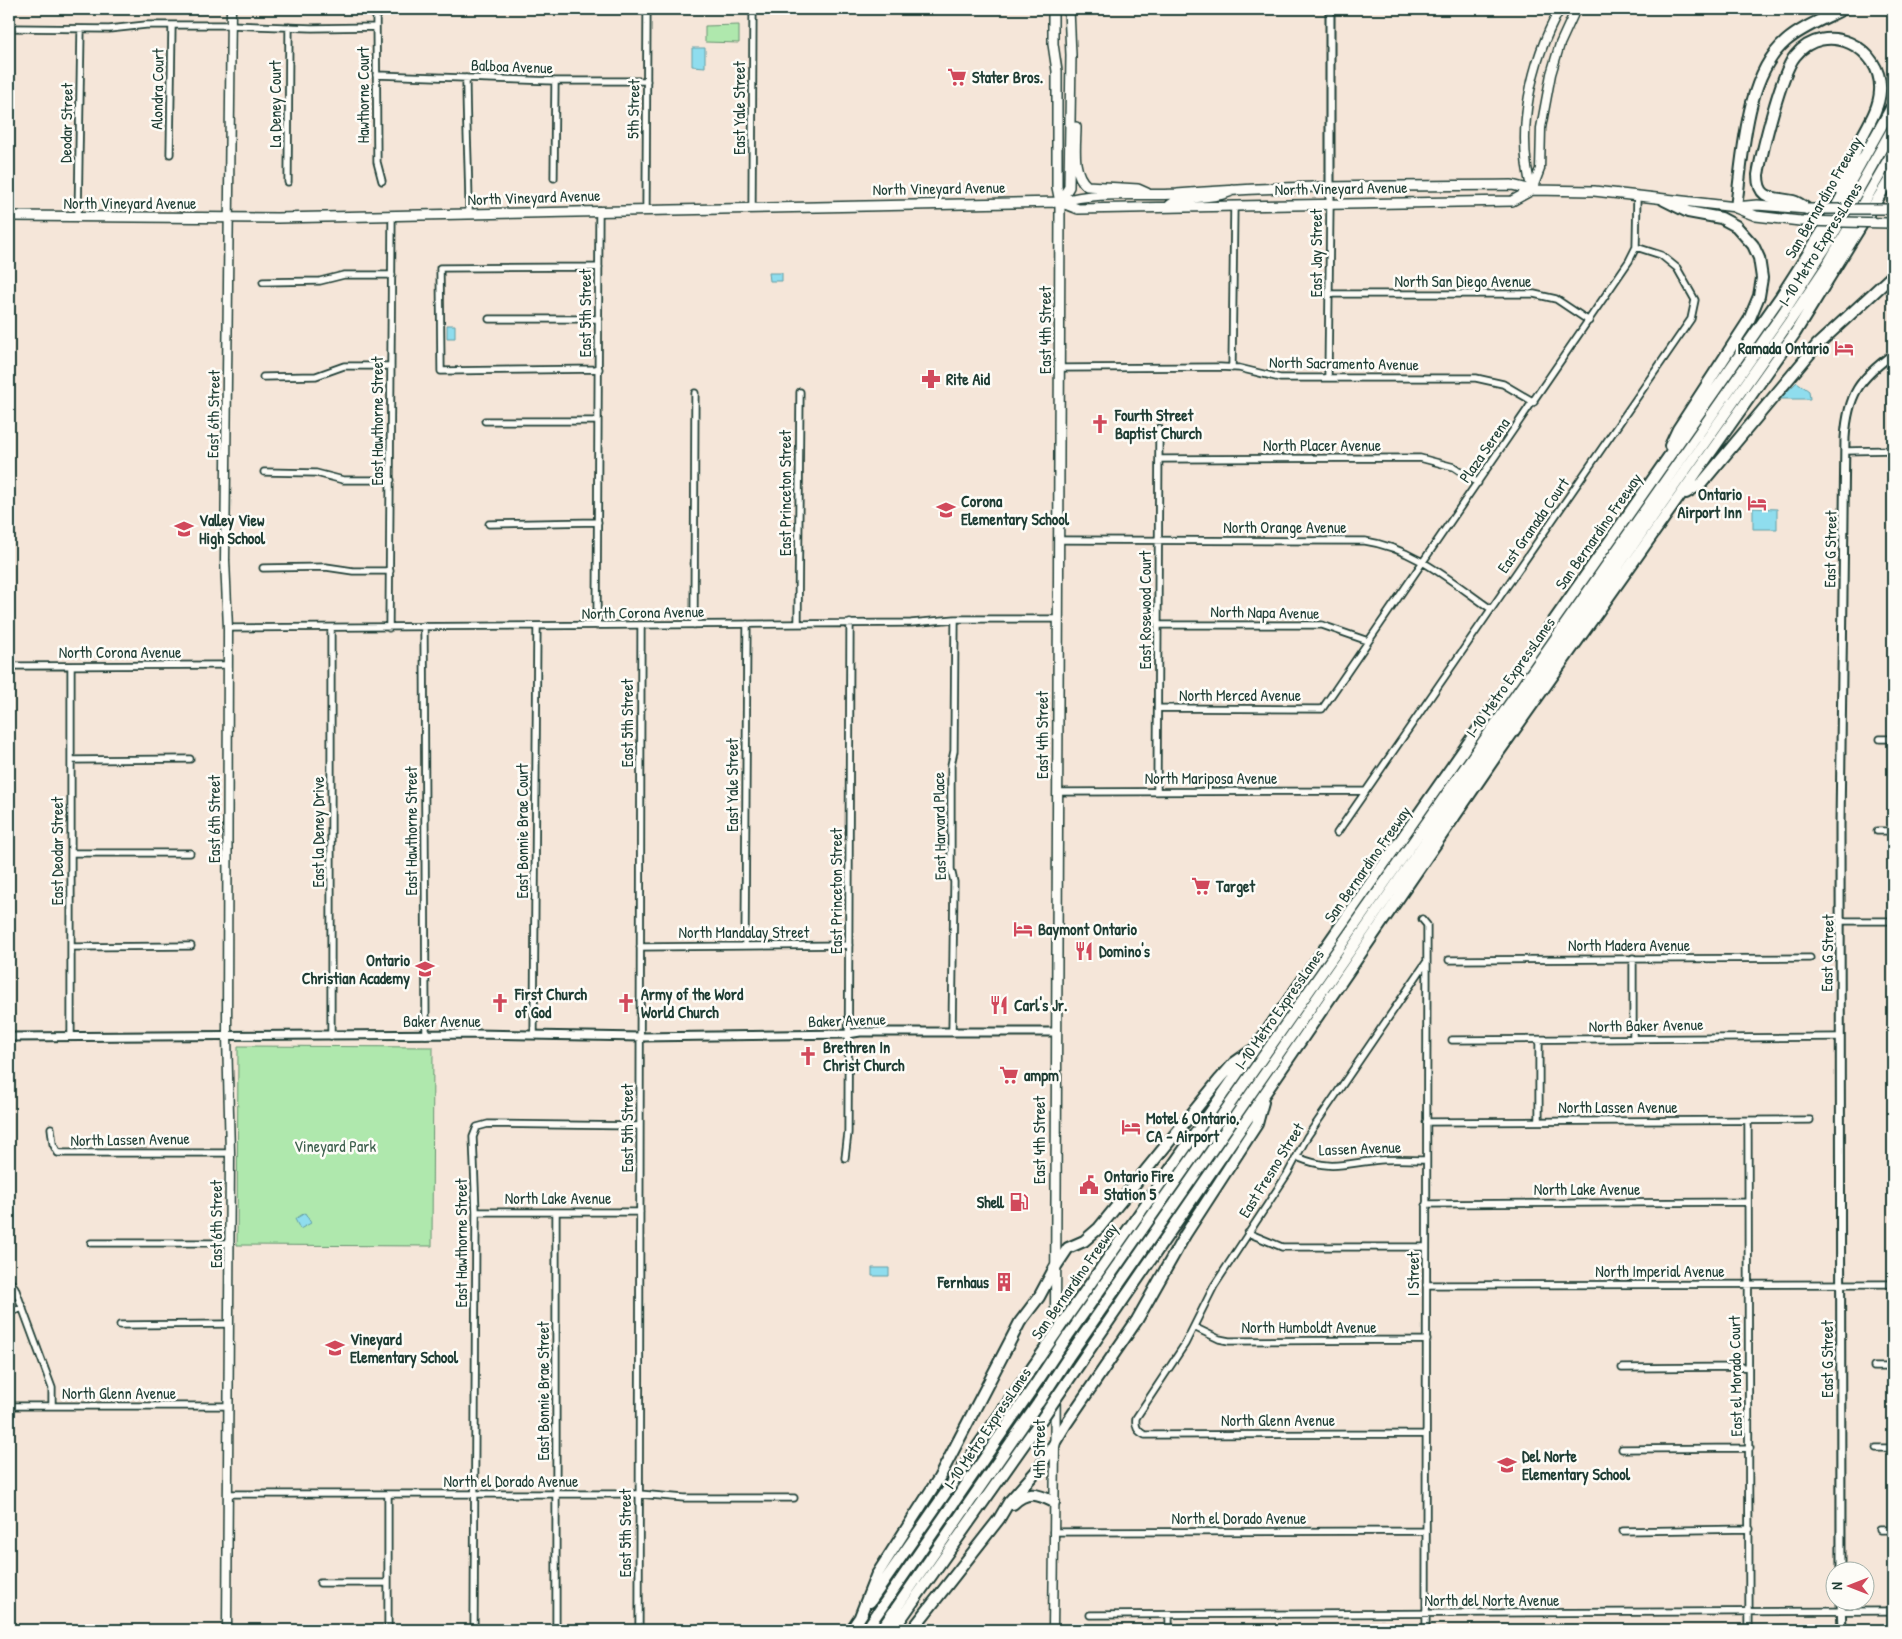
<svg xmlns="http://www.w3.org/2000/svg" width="1902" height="1639" font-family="'Patrick Hand',sans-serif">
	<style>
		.green { fill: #afe8ad; stroke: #679270 }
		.water { fill: #8fddee; stroke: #629da4 }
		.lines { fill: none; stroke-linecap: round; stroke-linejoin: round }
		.minor-casing { stroke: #1f3d34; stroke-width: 9 }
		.tertiary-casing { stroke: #1f3d34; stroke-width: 11 }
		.secondary-casing { stroke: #1f3d34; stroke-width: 11 }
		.primary-casing { stroke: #1f3d34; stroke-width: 12 }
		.motorway-casing { stroke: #1f3d34; stroke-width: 14 }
		.minor { stroke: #fdfcf7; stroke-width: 5.5 }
		.tertiary { stroke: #fdfcf7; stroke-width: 7 }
		.secondary { stroke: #fdfcf7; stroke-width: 8 }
		.primary { stroke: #fdfcf7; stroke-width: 9 }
		.motorway { stroke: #fdfcf7; stroke-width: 10 }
		.primary-bridge-casing { stroke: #1f3d34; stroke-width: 12; stroke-linecap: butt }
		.motorway-bridge-casing { stroke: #1f3d34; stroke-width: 14; stroke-linecap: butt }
		.primary-bridge { stroke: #fdfcf7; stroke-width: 9 }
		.motorway-bridge { stroke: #fdfcf7; stroke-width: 10 }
		.labels { text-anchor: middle; stroke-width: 5; stroke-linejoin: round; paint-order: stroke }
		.street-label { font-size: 16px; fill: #1f3d34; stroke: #fdfcf7 }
		.poi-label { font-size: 16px; font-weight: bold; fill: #1f3d34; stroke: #fdfcf7; text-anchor: start }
		.park-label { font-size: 16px; fill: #3c5f4c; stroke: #fdfcf7 }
	</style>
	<rect width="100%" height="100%" fill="#f5e6d9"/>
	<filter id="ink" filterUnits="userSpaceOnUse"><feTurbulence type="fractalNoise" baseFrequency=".02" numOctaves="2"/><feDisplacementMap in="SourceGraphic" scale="10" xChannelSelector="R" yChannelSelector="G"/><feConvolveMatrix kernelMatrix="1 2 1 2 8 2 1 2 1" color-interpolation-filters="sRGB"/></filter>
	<g filter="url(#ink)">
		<path class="green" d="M 739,25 L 739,43 L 705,42 L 705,26 Z
			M 238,1046 L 433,1047 L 432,1246 L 237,1245 Z"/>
		<path class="water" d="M 692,48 L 705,48 L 705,67 L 692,66 Z
			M 769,273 L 782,273 L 782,281 L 770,281 Z
			M 447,325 L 455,325 L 455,338 L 447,338 Z
			M 1797,382 L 1809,391 L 1810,399 L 1779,399 Z
			M 1753,508 L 1777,509 L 1777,529 L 1753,529 Z
			M 305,1213 L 311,1223 L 300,1229 L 295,1219 Z
			M 872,1268 L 889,1268 L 889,1276 L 872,1276 Z"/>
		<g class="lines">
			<g class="minor-casing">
				<path id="minor" d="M 376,9 L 377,162 L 382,181
					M 9,28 L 109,29 L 146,25 L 230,25 L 312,28 L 376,27
					M 376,75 L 555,81 L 647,81
					M 466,78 C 466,124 469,169 469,214
					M 170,154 L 172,25
					M 554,178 L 555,81
					M 288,182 L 289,27
					M 752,207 L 753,9
					M 646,209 L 647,9
					M 78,218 L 81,29
					M 263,282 L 320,281 L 344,275 L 392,275
					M 1330,294 L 1534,294 L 1556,299 L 1589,321
					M 489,319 L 599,319
					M 1060,368 L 1220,367 L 1239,368 L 1280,378 L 1476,378 L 1503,384 L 1534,402
					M 1232,368 L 1234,205
					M 599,369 L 441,371 L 440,268 L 599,267
					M 263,377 L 316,376 L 344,366 L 391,366
					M 1328,378 L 1330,203
					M 485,421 L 598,421
					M 1845,451 L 1893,450
					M 1159,459 L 1420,458 L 1454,467 L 1478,483
					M 264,472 L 316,473 L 343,480 L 391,480
					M 489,524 L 598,522
					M 1058,540 L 1365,541 C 1414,548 1452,582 1491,609
					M 263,568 L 326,567 L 353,571 L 390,571
					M 798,624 L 800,392
					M 694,625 L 695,393
					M 1159,625 L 1322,625 L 1368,641
					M 424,626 L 426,1035
					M 597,626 L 599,210
					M 228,628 L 911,623 L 955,619 L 1058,619
					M 331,628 L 331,1036
					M 389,628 L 392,215
					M 13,666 L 228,665
					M 1159,708 L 1322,709 L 1629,261 L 1636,247 L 1637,195
					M 1880,739 L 1893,739
					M 71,760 L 190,759
					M 1157,791 L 1159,428
					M 1057,792 L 1365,791
					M 1877,831 L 1893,831
					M 1337,833 L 1691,319 L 1695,300 L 1677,268 L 1661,255 L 1636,247
					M 71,853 L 190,853
					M 1422,919 L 1427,925 L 1426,1630
					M 1842,921 L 1893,921
					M 745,946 L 747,624
					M 71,947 L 191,946
					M 640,947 L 849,945
					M 1633,958 L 1633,1039
					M 1449,960 L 1810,958
					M 952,1032 L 954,882 L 951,869 L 951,765 L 954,751 L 955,619
					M 534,1034 L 537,627
					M 71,1037 L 71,666
					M 1452,1040 L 1840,1037
					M 1539,1040 L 1539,1121
					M 1748,1121 L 1749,1630
					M 1426,1122 L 1810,1120
					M 51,1128 L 53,1144 L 58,1153 L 230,1153
					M 1297,1157 C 1333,1172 1344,1163 1380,1160 C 1395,1159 1411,1160 1426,1160
					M 845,1158 L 848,1133 L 850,623
					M 1426,1204 L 1748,1202
					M 476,1212 L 640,1212
					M 1248,1233 L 1282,1247 L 1426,1247
					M 91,1243 L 229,1243
					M 9,1280 L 15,1288 L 52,1388 L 52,1406
					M 1426,1285 L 1893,1284
					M 9,1312 L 23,1308
					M 120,1325 L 229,1324
					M 1194,1327 L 1219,1339 L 1229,1341 L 1427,1340
					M 1874,1367 L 1893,1367
					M 1622,1368 L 1748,1367
					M 9,1406 L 229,1406
					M 1426,1434 L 1145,1435 C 1137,1431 1135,1427 1136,1418 L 1185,1344 L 1214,1286 L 1288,1173 L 1307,1137 L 1427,961
					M 1876,1448 L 1893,1448
					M 1622,1449 L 1750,1448
					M 228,1494 L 639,1494 L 684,1498 L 794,1498
					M 388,1494 L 388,1630
					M 1880,1530 L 1893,1530
					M 1623,1531 L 1750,1529
					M 1053,1532 L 1425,1531
					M 320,1583 L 388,1583
					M 1090,1615 L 1893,1611
					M 474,1630 L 476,1212 L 473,1137 L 477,1127 L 488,1124 L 640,1126
					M 556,1630 L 556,1212
					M 639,1630 L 641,626
					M 1169,1630 L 1169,1615"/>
			</g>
			<g class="tertiary-casing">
				<path id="tertiary" d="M 1330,9 L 1330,203
					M 9,1037 L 475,1034 L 641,1037 L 848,1034 L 860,1032 L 1055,1032
					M 1841,1572 L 1840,825 L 1845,438 C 1848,394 1859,379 1893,354
					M 1841,1602 L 1842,1630"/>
			</g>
			<g class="secondary-casing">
				<path id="secondary" d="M 1532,190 L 1540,169 L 1541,128 L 1551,74 L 1560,44 L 1576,9
					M 1532,190 C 1515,132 1531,61 1560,9
					M 227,1630 L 230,1153 L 227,1036 L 228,628 L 225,560 L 231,9
					M 1053,1630 L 1055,1445"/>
			</g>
			<g class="primary-casing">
				<path id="primary" d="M 1053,9 L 1053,44 L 1057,71 L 1057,187 L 1060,202 L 1055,1445
					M 1076,127 C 1076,146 1071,172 1087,186 L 1138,189 L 1147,193
					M 1060,202 L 1078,209 L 1512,201 L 1532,190
					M 1060,202 L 1069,187 L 1071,55 L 1069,9
					M 1168,207 C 1182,192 1211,202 1233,190
					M 1736,208 L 1756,216 L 1800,221
					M 9,216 L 277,218 L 1060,202 C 1098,191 1138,196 1177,194 C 1288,185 1400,186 1512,185 L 1532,190 L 1594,191 L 1736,207 L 1757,205 L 1807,209"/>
			</g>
			<g class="motorway-casing">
				<path id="motorway" d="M 1664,200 L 1688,212 L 1721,218 L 1736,226 L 1753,245 L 1759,258 L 1762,278 L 1759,296 L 1749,320 L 1678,429 L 1670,446
					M 1736,207 C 1743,157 1745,76 1786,41 C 1802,27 1824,19 1843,9
					M 1807,209 C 1803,206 1798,202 1793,201 C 1774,197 1758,201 1758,175 C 1762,151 1781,73 1795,56 C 1825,19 1883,47 1880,91 C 1879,111 1865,129 1857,147 C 1851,161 1845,175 1840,189
					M 1686,493 L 1701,484 L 1817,345 L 1893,275
					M 1067,1317 L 1781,296 L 1822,232 L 1893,105
					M 1067,1337 L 1785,310 L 1827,245 L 1893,128
					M 1067,1359 L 1505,727 L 1790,321 L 1828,264 L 1893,152
					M 1067,1382 L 1496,756 L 1795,333 L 1893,174
					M 1013,1504 C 1027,1490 1038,1494 1054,1502
					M 870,1602 L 1039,1358
					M 859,1619 L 876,1576 L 939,1478 L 1020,1322 L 1039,1297 L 1054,1269 L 1068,1248 L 1084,1241 L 1099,1228 L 1220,1079 L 1234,1063 L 1251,1051
					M 851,1630 L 862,1614
					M 866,1630 L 1039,1379
					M 881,1630 L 1039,1402
					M 893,1630 L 1039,1423
					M 912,1630 L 999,1519 L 1009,1502 L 1040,1467 L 1066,1424 L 1137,1320 L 1185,1235 L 1257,1124 L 1263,1102"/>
			</g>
			<use href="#minor" class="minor"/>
			<use href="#tertiary" class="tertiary"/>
			<use href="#secondary" class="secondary"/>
			<use href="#primary" class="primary"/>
			<use href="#motorway" class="motorway"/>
			<g class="primary-bridge-casing">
				<path id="primary-bridge" d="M 1807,209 L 1893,209
					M 1800,221 L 1889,223"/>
			</g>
			<g class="motorway-bridge-casing">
				<path id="motorway-bridge" d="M 1039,1358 L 1067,1317
					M 1039,1379 L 1067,1337
					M 1039,1402 L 1067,1359
					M 1039,1423 L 1067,1382"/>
			</g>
			<use href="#primary-bridge" class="primary-bridge"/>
			<use href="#motorway-bridge" class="motorway-bridge"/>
		</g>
	</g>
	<defs>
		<g id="supermarket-bare" transform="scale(1.5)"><path d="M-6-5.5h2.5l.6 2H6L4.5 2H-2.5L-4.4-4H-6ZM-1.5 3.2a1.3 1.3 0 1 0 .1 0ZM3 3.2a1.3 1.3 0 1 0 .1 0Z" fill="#d1495b" stroke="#fdfcf7" stroke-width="2.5" paint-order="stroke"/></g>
		<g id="hotel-bare" transform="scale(1.5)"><path d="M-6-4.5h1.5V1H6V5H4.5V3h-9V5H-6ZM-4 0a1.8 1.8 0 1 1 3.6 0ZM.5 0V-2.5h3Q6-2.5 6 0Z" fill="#d1495b" stroke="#fdfcf7" stroke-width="2.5" paint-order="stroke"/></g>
		<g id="pharmacy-bare" transform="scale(1.5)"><path d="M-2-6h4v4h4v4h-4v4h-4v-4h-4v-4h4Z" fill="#d1495b" stroke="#fdfcf7" stroke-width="2.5" paint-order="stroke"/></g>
		<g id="church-bare" transform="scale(1.5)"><path d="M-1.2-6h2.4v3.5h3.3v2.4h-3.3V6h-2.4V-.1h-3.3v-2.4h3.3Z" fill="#d1495b" stroke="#fdfcf7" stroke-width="2.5" paint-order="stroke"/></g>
		<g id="school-bare" transform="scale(1.5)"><path d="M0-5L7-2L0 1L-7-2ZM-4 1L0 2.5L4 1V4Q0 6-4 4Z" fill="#d1495b" stroke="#fdfcf7" stroke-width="2.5" paint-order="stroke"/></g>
		<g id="restaurant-bare" transform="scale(1.5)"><path d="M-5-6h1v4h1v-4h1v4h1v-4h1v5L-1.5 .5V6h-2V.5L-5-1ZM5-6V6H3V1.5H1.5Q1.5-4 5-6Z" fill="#d1495b" stroke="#fdfcf7" stroke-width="2.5" paint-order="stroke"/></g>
		<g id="civic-bare" transform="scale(1.5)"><path d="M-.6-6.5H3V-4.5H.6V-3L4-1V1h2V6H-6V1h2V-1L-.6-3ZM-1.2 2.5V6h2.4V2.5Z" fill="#d1495b" stroke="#fdfcf7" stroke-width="2.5" paint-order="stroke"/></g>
		<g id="fuel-bare" transform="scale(1.5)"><path d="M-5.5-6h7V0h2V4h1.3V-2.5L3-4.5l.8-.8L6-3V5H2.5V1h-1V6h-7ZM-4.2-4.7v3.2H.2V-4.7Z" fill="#d1495b" stroke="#fdfcf7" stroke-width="2.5" paint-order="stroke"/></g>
		<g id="building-bare" transform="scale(1.5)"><path d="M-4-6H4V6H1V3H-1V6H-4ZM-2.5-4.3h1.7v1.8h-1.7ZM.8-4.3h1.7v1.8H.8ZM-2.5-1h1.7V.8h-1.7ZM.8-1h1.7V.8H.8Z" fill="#d1495b" stroke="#fdfcf7" stroke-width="2.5" paint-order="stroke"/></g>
	</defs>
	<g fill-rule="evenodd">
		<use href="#supermarket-bare" x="957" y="77"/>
		<use href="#hotel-bare" x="1844" y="348"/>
		<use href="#pharmacy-bare" x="931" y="379"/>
		<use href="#church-bare" x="1100" y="424"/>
		<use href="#hotel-bare" x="1757" y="503"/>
		<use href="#school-bare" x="946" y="510"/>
		<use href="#school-bare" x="184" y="529"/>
		<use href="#supermarket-bare" x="1201" y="886"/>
		<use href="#hotel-bare" x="1023" y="929"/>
		<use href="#restaurant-bare" x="1084" y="951"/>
		<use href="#school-bare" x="425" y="969"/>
		<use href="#church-bare" x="500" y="1003"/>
		<use href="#church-bare" x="626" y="1003"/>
		<use href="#restaurant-bare" x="999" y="1005"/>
		<use href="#church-bare" x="808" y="1056"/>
		<use href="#supermarket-bare" x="1009" y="1075"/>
		<use href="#hotel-bare" x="1131" y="1127"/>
		<use href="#civic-bare" x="1089" y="1185"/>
		<use href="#fuel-bare" x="1019" y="1202"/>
		<use href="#building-bare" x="1004" y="1282"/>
		<use href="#school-bare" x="335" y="1348"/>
		<use href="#school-bare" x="1507" y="1465"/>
	</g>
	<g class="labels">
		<g class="street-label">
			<text transform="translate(512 66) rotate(2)" y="6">Balboa Avenue</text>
			<text transform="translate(157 89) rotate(-89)" y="6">Alondra Court</text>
			<text transform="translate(363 95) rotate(-90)" y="6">Hawthorne Court</text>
			<text transform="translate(275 104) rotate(-90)" y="6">La Deney Court</text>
			<text transform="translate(739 108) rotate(-90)" y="6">East Yale Street</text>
			<text transform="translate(633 109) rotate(-89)" y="6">5th Street</text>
			<text transform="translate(66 123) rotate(-89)" y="6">Deodar Street</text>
			<text transform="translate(939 188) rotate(-1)" y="6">North Vineyard Avenue</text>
			<text transform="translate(1341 188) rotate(-1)" y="6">North Vineyard Avenue</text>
			<text transform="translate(534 197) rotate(-2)" y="6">North Vineyard Avenue</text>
			<text transform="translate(1823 197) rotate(-60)" y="6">San Bernardino Freeway</text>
			<text x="130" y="209">North Vineyard Avenue</text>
			<text transform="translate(1820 244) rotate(-58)" y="6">I-10 Metro ExpressLanes</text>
			<text transform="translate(1316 253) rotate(-90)" y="6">East Jay Street</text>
			<text x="1463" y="287">North San Diego Avenue</text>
			<text transform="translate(585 313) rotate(-90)" y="6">East 5th Street</text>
			<text transform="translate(1045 330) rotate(-90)" y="6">East 4th Street</text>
			<text transform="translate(1344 363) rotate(1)" y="6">North Sacramento Avenue</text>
			<text transform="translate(213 414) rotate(-89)" y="6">East 6th Street</text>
			<text transform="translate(377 421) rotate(-90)" y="6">East Hawthorne Street</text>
			<text x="1322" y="451">North Placer Avenue</text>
			<text transform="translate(1484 450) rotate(-55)" y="6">Plaza Serena</text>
			<text transform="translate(785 493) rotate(-90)" y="6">East Princeton Street</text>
			<text transform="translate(1533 525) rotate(-55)" y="6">East Granada Court</text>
			<text x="1285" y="533">North Orange Avenue</text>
			<text transform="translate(1598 531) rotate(-55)" y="6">San Bernardino Freeway</text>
			<text transform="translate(1830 549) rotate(-89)" y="6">East G Street</text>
			<text transform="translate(1145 610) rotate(-90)" y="6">East Rosewood Court</text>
			<text transform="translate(643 612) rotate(-1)" y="6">North Corona Avenue</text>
			<text transform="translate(1265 612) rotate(1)" y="6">North Napa Avenue</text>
			<text x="120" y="658">North Corona Avenue</text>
			<text transform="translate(1510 677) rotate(-55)" y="6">I-10 Metro ExpressLanes</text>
			<text x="1240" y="701">North Merced Avenue</text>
			<text transform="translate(627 723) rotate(-90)" y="6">East 5th Street</text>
			<text transform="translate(1042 735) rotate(-90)" y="6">East 4th Street</text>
			<text x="1211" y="784">North Mariposa Avenue</text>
			<text transform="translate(732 785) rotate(-90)" y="6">East Yale Street</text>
			<text transform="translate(214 819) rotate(-90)" y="6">East 6th Street</text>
			<text transform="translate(939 826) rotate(-91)" y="6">East Harvard Place</text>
			<text transform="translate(411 831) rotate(-90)" y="6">East Hawthorne Street</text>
			<text transform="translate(522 831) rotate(-90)" y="6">East Bonnie Brae Court</text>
			<text transform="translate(318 832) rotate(-90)" y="6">East la Deney Drive</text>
			<text transform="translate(57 851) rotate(-90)" y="6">East Deodar Street</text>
			<text transform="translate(1367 864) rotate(-55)" y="6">San Bernardino Freeway</text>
			<text transform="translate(836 891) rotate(-90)" y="6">East Princeton Street</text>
			<text x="744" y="938">North Mandalay Street</text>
			<text x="1629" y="951">North Madera Avenue</text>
			<text transform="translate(1827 953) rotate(-89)" y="6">East G Street</text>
			<text transform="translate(1279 1009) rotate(-55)" y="6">I-10 Metro ExpressLanes</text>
			<text transform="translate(847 1020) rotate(-2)" y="6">Baker Avenue</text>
			<text x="442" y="1027">Baker Avenue</text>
			<text transform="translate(1646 1025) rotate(-1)" y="6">North Baker Avenue</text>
			<text x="1618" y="1113">North Lassen Avenue</text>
			<text transform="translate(627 1128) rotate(-90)" y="6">East 5th Street</text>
			<text transform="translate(130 1139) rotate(-1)" y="6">North Lassen Avenue</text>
			<text transform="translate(1039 1140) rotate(-90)" y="6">East 4th Street</text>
			<text transform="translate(1360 1148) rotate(-2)" y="6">Lassen Avenue</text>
			<text transform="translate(1271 1170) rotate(-58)" y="6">East Fresno Street</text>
			<text x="1587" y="1195">North Lake Avenue</text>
			<text x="558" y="1204">North Lake Avenue</text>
			<text transform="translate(216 1224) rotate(-90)" y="6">East 6th Street</text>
			<text transform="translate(461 1243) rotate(-90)" y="6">East Hawthorne Street</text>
			<text x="1660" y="1277">North Imperial Avenue</text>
			<text transform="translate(1413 1274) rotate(-90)" y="6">I Street</text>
			<text transform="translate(1074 1281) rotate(-55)" y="6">San Bernardino Freeway</text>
			<text x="1309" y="1333">North Humboldt Avenue</text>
			<text transform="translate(1827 1359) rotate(-90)" y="6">East G Street</text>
			<text transform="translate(1735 1376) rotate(-91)" y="6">East el Morado Court</text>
			<text transform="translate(543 1391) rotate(-90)" y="6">East Bonnie Brae Street</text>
			<text x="119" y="1399">North Glenn Avenue</text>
			<text x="1278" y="1426">North Glenn Avenue</text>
			<text transform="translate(987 1428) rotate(-56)" y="6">I-10 Metro ExpressLanes</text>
			<text transform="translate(1039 1449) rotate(-90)" y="6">4th Street</text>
			<text x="511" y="1487">North el Dorado Avenue</text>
			<text x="1239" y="1524">North el Dorado Avenue</text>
			<text transform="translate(625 1533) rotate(-90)" y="6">East 5th Street</text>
			<text x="1492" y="1606">North del Norte Avenue</text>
		</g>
		<g class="poi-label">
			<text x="972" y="83">Stater Bros.</text>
			<text x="1829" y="354" text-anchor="end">Ramada Ontario</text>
			<text x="946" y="385">Rite Aid</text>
			<text x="1115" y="421">Fourth Street<tspan x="1115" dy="18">Baptist Church</tspan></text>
			<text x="1742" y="500" text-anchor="end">Ontario<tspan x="1742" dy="18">Airport Inn</tspan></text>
			<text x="961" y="507">Corona<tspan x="961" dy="18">Elementary School</tspan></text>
			<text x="199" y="526">Valley View<tspan x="199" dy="18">High School</tspan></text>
			<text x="1216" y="892">Target</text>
			<text x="1038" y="935">Baymont Ontario</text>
			<text x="1099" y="957">Domino's</text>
			<text x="410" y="966" text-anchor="end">Ontario<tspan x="410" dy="18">Christian Academy</tspan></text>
			<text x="515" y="1000">First Church<tspan x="515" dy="18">of God</tspan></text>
			<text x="641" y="1000">Army of the Word<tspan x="641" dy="18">World Church</tspan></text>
			<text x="1014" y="1011">Carl's Jr.</text>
			<text x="823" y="1053">Brethren In<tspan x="823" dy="18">Christ Church</tspan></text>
			<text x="1024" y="1081">ampm</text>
			<text x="1146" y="1124">Motel 6 Ontario,<tspan x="1146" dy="18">CA - Airport</tspan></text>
			<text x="1104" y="1182">Ontario Fire<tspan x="1104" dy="18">Station 5</tspan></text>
			<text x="1004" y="1208" text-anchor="end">Shell</text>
			<text x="989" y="1288" text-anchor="end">Fernhaus</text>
			<text x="350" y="1345">Vineyard<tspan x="350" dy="18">Elementary School</tspan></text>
			<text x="1522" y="1462">Del Norte<tspan x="1522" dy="18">Elementary School</tspan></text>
		</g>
		<g class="park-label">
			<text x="335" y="1152">Vineyard Park</text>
		</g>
	</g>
	<rect width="1902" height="1639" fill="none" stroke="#fdfcf7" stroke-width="30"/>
	<rect x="15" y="15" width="1872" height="1609" fill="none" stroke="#1f3d34" stroke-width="2" filter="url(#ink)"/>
	<g transform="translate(1850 1586) rotate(270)"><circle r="24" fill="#fdfcf7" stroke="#a4b0a9"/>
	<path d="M0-4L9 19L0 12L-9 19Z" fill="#d1495b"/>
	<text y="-8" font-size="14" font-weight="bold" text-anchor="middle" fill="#1f3d34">N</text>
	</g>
</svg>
